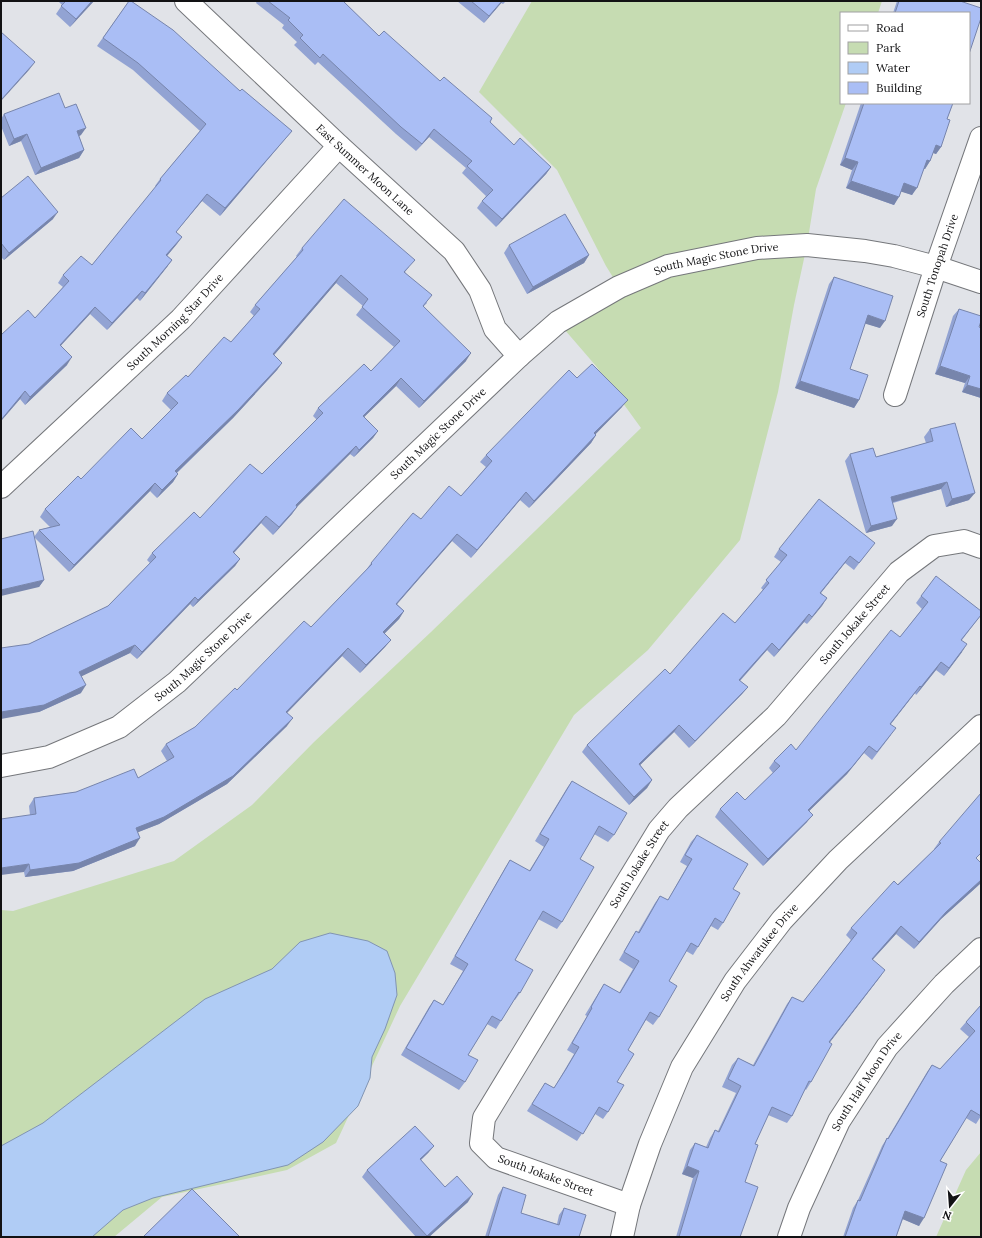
<svg xmlns="http://www.w3.org/2000/svg" width="982" height="1238" font-family="Lora,serif">
	<style>
		.green { fill: #c6dcb2 }
		.water { fill: #b0ccf5; stroke: #8194b2 }
		.lines { fill: none; stroke-linecap: round; stroke-linejoin: round }
		.minor-casing { stroke: #75777b; stroke-width: 24 }
		.minor { stroke: #fff; stroke-width: 22 }
		.wall { fill: #92a3d3 }
		.shaded-wall { fill: #7785ac }
		.building { fill: #aabef5; stroke: #7785ac }
		.labels { text-anchor: middle; stroke-width: 3; stroke-linejoin: round; paint-order: stroke }
		.street-label { font-size: 11px; fill: #121214; stroke: #fff }
	</style>
	<rect width="100%" height="100%" fill="#e1e3e8"/>
	<path class="green" d="M 532,1 L 882,1 L 878,13 L 841,13 L 841,103 L 846,103 L 816,189 L 807,245 L 794,305 L 778,392 L 740,540 L 648,650 L 574,715 L 400,1006 L 336,1143 L 287,1170 L 162,1197 L 114,1237 L 1,1237 L 1,910 L 13,911 L 174,861 L 252,805 L 314,742 L 431,632 L 641,428 L 596,366 L 558,322 L 619,287 L 606,266 L 557,170 L 479,92 Z
		M 981,1152 L 981,1237 L 936,1237 L 966,1170 Z"/>
	<path class="water" d="M 330,933 L 368,941 L 387,951 L 395,973 L 397,995 L 385,1029 L 372,1057 L 370,1078 L 358,1106 L 323,1142 L 288,1165 L 153,1198 L 123,1210 L 92,1237 L 1,1237 L 1,1146 L 43,1123 L 205,999 L 272,969 L 300,942 Z"/>
	<g class="lines">
		<g class="minor-casing">
			<g id="minor">
				<path id="s1" d="M 186,1 L 339,146 L 454,251 L 480,290 L 495,329 L 519,356"/>
				<path id="s2" d="M 895,395 L 936,267 L 981,138"/>
				<path id="s3" d="M 1,487 L 181,319 L 339,146"/>
				<path id="s4" d="M 1,766 L 49,757 L 119,727 L 177,682 L 519,356 L 558,322 L 619,287 L 668,266 L 757,248 L 807,245 L 865,251 L 894,256 L 936,267 L 981,282"/>
				<path id="s5" d="M 629,1205 L 496,1158 L 481,1143 L 484,1118 L 659,830 L 678,808 L 776,716 L 899,572 L 934,546 L 964,541 L 981,547"/>
				<path id="s6" d="M 622,1237 L 629,1205 L 650,1144 L 682,1067 L 735,981 L 782,920 L 838,860 L 981,726"/>
				<path id="s7" d="M 789,1237 L 799,1208 L 839,1121 L 887,1047 L 944,984 L 981,949"/>
			</g>
		</g>
		<use href="#minor" class="minor"/>
	</g>
	<path class="wall" d="M 58,1 L 94,1 L 70,27 L 56,14 L 62,5 Z
		M 129,1 L 240,91 L 292,131 L 286,138 L 220,216 L 202,201 L 176,232 L 182,237 L 167,256 L 172,260 L 167,267 L 140,301 L 137,298 L 107,330 L 90,314 L 61,345 L 67,365 L 25,405 L 20,399 L 1,421 L 1,335 L 35,318 L 63,287 L 58,283 L 63,275 L 92,265 L 156,187 L 155,186 L 160,179 L 200,131 L 133,70 L 97,46 Z
		M 257,1 L 343,1 L 379,36 L 440,81 L 492,118 L 490,122 L 514,145 L 551,167 L 546,174 L 496,227 L 477,208 L 482,201 L 486,196 L 462,173 L 466,168 L 429,137 L 416,151 L 396,134 L 318,62 L 315,65 L 294,45 L 297,42 L 282,28 L 284,25 L 256,3 Z
		M 457,1 L 506,1 L 503,4 L 501,3 L 484,23 Z
		M 897,1 L 960,1 L 969,13 L 893,13 Z
		M 861,103 L 953,103 L 947,119 L 941,147 L 936,154 L 933,153 L 930,161 L 925,169 L 924,169 L 912,195 L 901,191 L 894,205 L 846,188 L 852,170 L 840,165 Z
		M 65,108 L 81,135 L 79,136 L 84,150 L 79,158 L 35,175 L 21,141 L 9,146 L 1,126 L 1,119 L 4,114 Z
		M 1,198 L 53,219 L 4,260 L 1,257 Z
		M 509,245 L 589,255 L 584,263 L 527,294 L 504,253 Z
		M 302,248 L 409,267 L 405,272 L 427,303 L 423,307 L 466,361 L 419,408 L 396,386 L 364,417 L 378,431 L 373,438 L 354,457 L 350,454 L 297,506 L 292,514 L 273,535 L 261,523 L 234,553 L 240,559 L 235,566 L 193,607 L 190,604 L 137,659 L 130,653 L 81,676 L 81,693 L 39,712 L 29,644 L 108,606 L 150,563 L 147,560 L 152,553 L 262,474 L 317,420 L 313,416 L 318,408 L 371,371 L 394,347 L 356,315 L 363,306 L 336,283 L 274,355 L 282,363 L 277,370 L 233,418 L 177,473 L 178,474 L 173,482 L 157,498 L 150,491 L 69,572 L 34,537 L 44,580 L 39,587 L 34,537 L 39,530 L 50,527 L 40,517 L 45,509 L 81,479 L 142,439 L 171,410 L 162,401 L 167,393 L 231,342 L 254,316 L 250,312 L 255,305 L 297,257 L 296,256 Z
		M 834,277 L 880,328 L 865,323 L 850,369 L 859,400 L 854,408 L 795,388 L 829,284 Z
		M 959,309 L 979,327 L 981,328 L 981,398 L 962,392 L 965,383 L 935,374 L 953,316 Z
		M 577,378 L 622,407 L 595,434 L 596,435 L 591,443 L 529,508 L 520,500 L 471,558 L 452,541 L 397,604 L 404,611 L 399,619 L 384,634 L 391,640 L 385,647 L 360,673 L 342,656 L 287,713 L 287,726 L 227,784 L 159,824 L 138,832 L 135,846 L 73,871 L 25,877 L 24,872 L 30,815 L 29,806 L 34,798 L 76,792 L 138,778 L 167,761 L 161,751 L 166,744 L 195,727 L 237,690 L 311,627 L 366,570 L 371,563 L 421,519 L 461,496 L 486,467 L 480,462 L 486,455 Z
		M 930,429 L 969,500 L 946,507 L 941,489 L 893,503 L 892,526 L 866,533 L 845,461 L 850,454 L 876,457 L 926,443 L 924,437 Z
		M 779,549 L 869,550 L 854,570 L 845,563 L 821,593 L 827,598 L 807,624 L 804,622 L 774,657 L 767,650 L 740,681 L 748,687 L 742,694 L 689,748 L 674,732 L 640,765 L 652,780 L 647,788 L 629,805 L 582,752 L 587,745 L 670,674 L 735,623 L 763,590 L 761,588 L 781,562 L 774,557 Z
		M 921,596 L 981,615 L 962,640 L 962,652 L 944,676 L 936,670 L 916,695 L 915,693 L 891,724 L 891,735 L 872,760 L 864,753 L 847,774 L 809,811 L 807,822 L 763,866 L 715,817 L 720,809 L 745,800 L 773,773 L 769,768 L 774,761 L 796,750 L 900,637 L 922,609 L 916,603 Z
		M 572,781 L 614,835 L 608,842 L 594,834 L 580,859 L 562,922 L 557,929 L 538,919 L 515,960 L 520,993 L 515,1000 L 514,1000 L 496,1029 L 487,1024 L 468,1055 L 465,1082 L 459,1090 L 401,1055 L 429,1007 L 434,1000 L 443,1005 L 463,971 L 450,964 L 505,868 L 510,860 L 529,871 L 544,847 L 535,841 L 567,788 Z
		M 697,835 L 733,889 L 723,923 L 718,930 L 711,926 L 698,947 L 693,955 L 686,951 L 669,981 L 659,1017 L 653,1025 L 646,1020 L 628,1050 L 617,1082 L 608,1112 L 603,1119 L 595,1114 L 577,1141 L 527,1111 L 545,1083 L 554,1088 L 574,1054 L 567,1050 L 587,1016 L 585,1015 L 599,992 L 604,984 L 619,993 L 633,969 L 619,960 L 631,939 L 636,931 L 638,932 L 655,903 L 660,896 L 668,900 L 687,866 L 680,862 L 691,842 Z
		M 939,842 L 977,859 L 981,863 L 981,883 L 941,919 L 914,949 L 896,934 L 872,960 L 880,977 L 829,1043 L 811,1082 L 806,1090 L 805,1089 L 792,1116 L 787,1123 L 768,1115 L 755,1144 L 745,1182 L 740,1237 L 676,1237 L 693,1178 L 682,1174 L 690,1150 L 695,1143 L 706,1147 L 710,1138 L 715,1130 L 718,1131 L 736,1093 L 722,1087 L 732,1065 L 738,1058 L 753,1065 L 787,1004 L 792,997 L 803,1002 L 851,940 L 846,935 L 851,928 L 934,850 L 934,849 Z
		M 981,1005 L 981,1116 L 976,1124 L 966,1118 L 940,1161 L 919,1226 L 903,1219 L 896,1237 L 843,1237 L 853,1208 L 858,1200 L 882,1146 L 887,1138 L 887,1139 L 927,1072 L 932,1065 L 940,1069 L 969,1037 L 960,1029 L 966,1022 Z
		M 434,1146 L 428,1153 L 421,1160 L 445,1187 L 468,1202 L 429,1237 L 416,1237 L 362,1177 L 367,1170 Z
		M 503,1187 L 521,1213 L 557,1224 L 559,1215 L 564,1208 L 579,1237 L 485,1237 L 498,1195 Z"/>
	<path class="shaded-wall" d="M 92,1 L 94,1 L 70,27 L 76,19 Z
		M 502,1 L 503,1 L 484,23 L 489,16 Z
		M 35,62 L 29,70 L 1,101 L 1,100 Z
		M 86,128 L 81,135 L 72,139 L 77,131 Z
		M 434,129 L 429,137 L 416,151 L 422,144 Z
		M 292,131 L 286,138 L 220,216 L 225,208 Z
		M 27,134 L 21,141 L 9,146 L 14,139 Z
		M 936,145 L 941,147 L 936,154 L 931,152 Z
		M 84,150 L 79,158 L 35,175 L 41,168 Z
		M 845,158 L 858,162 L 852,170 L 840,165 Z
		M 927,160 L 930,161 L 925,169 L 922,168 Z
		M 551,167 L 546,174 L 496,227 L 502,219 Z
		M 851,181 L 899,197 L 894,205 L 846,188 Z
		M 904,183 L 917,188 L 912,195 L 899,191 Z
		M 207,194 L 202,201 L 170,239 L 176,232 Z
		M 58,212 L 53,219 L 4,260 L 9,253 Z
		M 182,237 L 177,244 L 161,263 L 166,255 Z
		M 589,255 L 584,263 L 527,294 L 533,287 Z
		M 172,260 L 167,267 L 140,301 L 145,293 Z
		M 341,275 L 336,283 L 268,362 L 273,354 Z
		M 142,291 L 137,298 L 107,330 L 112,323 Z
		M 95,307 L 90,314 L 55,352 L 60,345 Z
		M 868,315 L 885,321 L 880,328 L 863,323 Z
		M 471,353 L 466,361 L 419,408 L 424,401 Z
		M 72,357 L 67,365 L 25,405 L 30,397 Z
		M 282,363 L 277,370 L 233,418 L 170,479 L 175,471 Z
		M 940,366 L 970,376 L 965,383 L 935,374 Z
		M 401,378 L 396,386 L 358,423 L 363,416 Z
		M 800,381 L 859,400 L 854,408 L 795,388 Z
		M 967,385 L 981,389 L 981,398 L 962,392 Z
		M 25,391 L 20,399 L 1,421 L 1,420 Z
		M 628,400 L 622,407 L 589,441 L 594,433 Z
		M 378,431 L 373,438 L 354,457 L 359,450 Z
		M 596,435 L 591,443 L 529,508 L 534,501 Z
		M 356,446 L 350,454 L 291,513 L 296,505 Z
		M 178,474 L 173,482 L 157,498 L 162,490 Z
		M 947,482 L 941,489 L 886,504 L 891,497 Z
		M 155,483 L 150,491 L 69,572 L 74,565 Z
		M 526,492 L 520,500 L 471,558 L 477,550 Z
		M 975,493 L 969,500 L 946,507 L 952,499 Z
		M 297,507 L 292,514 L 273,535 L 279,527 Z
		M 266,516 L 261,523 L 228,559 L 233,552 Z
		M 897,519 L 892,526 L 866,533 L 871,526 Z
		M 457,534 L 452,541 L 391,611 L 396,604 Z
		M 850,556 L 845,563 L 815,600 L 820,593 Z
		M 240,559 L 235,566 L 193,607 L 198,600 Z
		M 44,580 L 39,587 L 1,596 L 1,590 Z
		M 195,597 L 190,604 L 137,659 L 142,652 Z
		M 827,598 L 822,606 L 807,624 L 812,617 Z
		M 404,611 L 399,619 L 378,640 L 383,632 Z
		M 809,614 L 804,622 L 774,657 L 779,650 Z
		M 391,640 L 385,647 L 360,673 L 366,665 Z
		M 772,643 L 767,650 L 734,687 L 739,680 Z
		M 967,644 L 962,652 L 944,676 L 949,668 Z
		M 135,645 L 130,653 L 74,680 L 79,672 Z
		M 348,648 L 342,656 L 281,719 L 286,712 Z
		M 941,662 L 936,670 L 916,695 L 921,687 Z
		M 86,685 L 81,693 L 39,712 L 1,719 L 1,712 Z
		M 920,686 L 915,693 L 885,731 L 890,724 Z
		M 748,687 L 742,694 L 689,748 L 695,741 Z
		M 293,718 L 287,726 L 227,784 L 159,824 L 131,835 L 136,828 Z
		M 679,725 L 674,732 L 634,771 L 639,764 Z
		M 869,746 L 847,774 L 802,818 L 808,810 Z
		M 652,780 L 647,788 L 629,805 L 634,797 Z
		M 813,815 L 807,822 L 763,866 L 768,859 Z
		M 140,838 L 135,846 L 73,871 L 25,877 L 30,870 Z
		M 29,864 L 24,872 L 1,875 L 1,868 Z
		M 981,880 L 981,883 L 941,919 L 914,949 L 919,942 L 946,912 Z
		M 901,926 L 896,934 L 866,967 L 872,959 Z
		M 885,970 L 880,977 L 824,1050 L 829,1042 Z
		M 434,1146 L 428,1153 L 414,1166 L 420,1159 Z
		M 687,1166 L 699,1171 L 693,1178 L 682,1174 Z
		M 473,1194 L 468,1202 L 429,1237 L 426,1237 Z
		M 905,1211 L 924,1218 L 919,1226 L 900,1218 Z"/>
	<path class="building" d="M 66,1 L 92,1 L 76,19 L 61,6 Z
		M 129,1 L 131,1 L 173,30 L 240,91 L 242,89 L 292,131 L 225,208 L 207,194 L 176,232 L 182,237 L 166,255 L 172,260 L 145,293 L 142,291 L 112,323 L 95,307 L 60,345 L 72,357 L 30,397 L 25,391 L 1,420 L 1,335 L 28,310 L 35,318 L 69,281 L 63,275 L 81,256 L 92,265 L 161,180 L 160,179 L 206,124 L 138,63 L 103,38 Z
		M 268,1 L 343,1 L 379,36 L 384,31 L 440,81 L 444,77 L 492,118 L 490,122 L 514,145 L 520,138 L 551,167 L 502,219 L 482,201 L 493,190 L 467,166 L 472,161 L 434,129 L 422,144 L 401,127 L 323,54 L 320,58 L 300,38 L 303,35 L 288,20 L 290,18 Z
		M 471,1 L 502,1 L 489,16 Z
		M 899,1 L 960,1 L 981,8 L 981,18 L 969,54 L 969,13 L 895,13 Z
		M 1,32 L 35,62 L 1,100 Z
		M 59,93 L 65,108 L 76,104 L 86,128 L 77,131 L 84,150 L 41,168 L 27,134 L 14,139 L 4,114 Z
		M 864,103 L 953,103 L 947,119 L 950,120 L 941,147 L 936,145 L 930,161 L 927,160 L 917,188 L 904,183 L 899,197 L 851,181 L 858,162 L 845,158 Z
		M 28,176 L 58,212 L 9,253 L 1,243 L 1,198 Z
		M 344,199 L 415,260 L 404,272 L 432,295 L 423,306 L 471,353 L 424,401 L 401,378 L 363,416 L 378,431 L 359,450 L 356,446 L 296,505 L 297,507 L 279,527 L 266,516 L 233,552 L 240,559 L 198,600 L 195,597 L 142,652 L 135,645 L 79,672 L 86,685 L 44,705 L 1,712 L 1,648 L 29,644 L 108,606 L 156,557 L 152,553 L 194,512 L 200,518 L 250,464 L 262,474 L 323,413 L 318,408 L 364,364 L 371,371 L 400,341 L 362,307 L 368,299 L 341,275 L 273,354 L 282,363 L 238,410 L 175,471 L 178,474 L 162,490 L 155,483 L 74,565 L 39,530 L 60,525 L 45,509 L 78,476 L 81,479 L 131,428 L 142,439 L 178,403 L 167,393 L 186,375 L 188,377 L 224,337 L 231,342 L 260,309 L 255,305 L 303,250 L 302,248 Z
		M 565,214 L 589,255 L 533,287 L 509,245 Z
		M 834,277 L 893,296 L 885,321 L 868,315 L 850,369 L 868,375 L 859,400 L 800,381 Z
		M 959,309 L 981,316 L 981,321 L 979,327 L 981,328 L 981,389 L 967,385 L 970,376 L 940,366 Z
		M 592,364 L 628,400 L 594,433 L 596,435 L 534,501 L 526,492 L 477,550 L 457,534 L 396,604 L 404,611 L 383,632 L 391,640 L 366,665 L 348,648 L 286,712 L 293,718 L 233,776 L 164,817 L 136,828 L 140,838 L 79,863 L 30,870 L 29,864 L 1,868 L 1,819 L 36,814 L 34,798 L 76,792 L 134,769 L 138,778 L 174,757 L 166,744 L 195,727 L 235,688 L 237,690 L 304,621 L 311,627 L 372,564 L 371,563 L 413,513 L 421,519 L 449,486 L 461,496 L 492,461 L 486,455 L 569,370 L 577,378 Z
		M 955,423 L 975,493 L 952,499 L 947,482 L 891,497 L 897,519 L 871,526 L 850,454 L 873,448 L 876,457 L 933,441 L 930,429 Z
		M 819,499 L 875,543 L 859,563 L 850,556 L 820,593 L 827,598 L 812,617 L 809,614 L 779,650 L 772,643 L 739,680 L 748,687 L 695,741 L 679,725 L 639,764 L 652,780 L 634,797 L 587,745 L 665,669 L 670,674 L 723,613 L 735,623 L 769,583 L 766,580 L 787,555 L 779,549 Z
		M 33,531 L 44,580 L 1,590 L 1,539 Z
		M 936,576 L 981,611 L 981,615 L 961,640 L 967,644 L 949,668 L 941,662 L 921,687 L 920,686 L 890,724 L 896,728 L 877,752 L 869,746 L 852,767 L 808,810 L 813,815 L 768,859 L 720,809 L 737,792 L 745,800 L 780,766 L 774,761 L 791,744 L 796,750 L 891,630 L 900,637 L 928,602 L 921,596 Z
		M 572,781 L 627,813 L 614,835 L 599,826 L 590,842 L 580,859 L 594,867 L 562,922 L 543,911 L 515,960 L 533,970 L 520,993 L 519,992 L 501,1021 L 492,1016 L 468,1055 L 478,1060 L 465,1082 L 406,1048 L 434,1000 L 443,1005 L 468,964 L 455,956 L 510,860 L 530,871 L 549,839 L 540,834 Z
		M 981,793 L 981,853 L 976,858 L 981,863 L 981,880 L 946,912 L 919,942 L 901,926 L 872,959 L 885,970 L 829,1042 L 832,1044 L 811,1082 L 809,1081 L 792,1116 L 772,1107 L 755,1144 L 758,1145 L 745,1182 L 758,1187 L 740,1237 L 679,1237 L 699,1171 L 687,1166 L 695,1143 L 708,1148 L 715,1130 L 719,1132 L 741,1086 L 728,1079 L 738,1058 L 754,1066 L 792,997 L 803,1002 L 857,933 L 851,928 L 894,881 L 898,885 L 941,843 L 939,842 Z
		M 697,835 L 748,864 L 733,889 L 740,893 L 723,923 L 715,918 L 698,947 L 691,943 L 669,981 L 677,986 L 659,1017 L 650,1012 L 628,1050 L 634,1054 L 617,1082 L 624,1085 L 608,1112 L 599,1107 L 583,1134 L 532,1104 L 545,1083 L 554,1088 L 566,1069 L 579,1047 L 572,1043 L 592,1008 L 591,1007 L 604,984 L 620,993 L 639,961 L 624,952 L 636,931 L 639,933 L 660,896 L 668,900 L 692,859 L 685,855 Z
		M 981,1005 L 981,1116 L 971,1110 L 940,1161 L 947,1164 L 924,1218 L 905,1211 L 896,1237 L 845,1237 L 858,1200 L 860,1201 L 887,1138 L 888,1139 L 932,1065 L 940,1069 L 975,1031 L 966,1022 Z
		M 415,1126 L 434,1146 L 420,1159 L 445,1187 L 457,1176 L 473,1194 L 427,1236 L 367,1170 Z
		M 503,1187 L 526,1195 L 521,1213 L 559,1225 L 564,1208 L 586,1215 L 579,1237 L 488,1237 Z
		M 192,1189 L 240,1237 L 143,1237 Z"/>
	<g class="labels">
		<g class="street-label">
			<text dy="4" stroke="none"><textPath href="#s1" startOffset="246">East Summer Moon Lane</textPath></text>
			<text dy="4" stroke="none"><textPath href="#s4" startOffset="895">South Magic Stone Drive</textPath></text>
			<text dy="4" stroke="none"><textPath href="#s2" startOffset="136">South Tonopah Drive</textPath></text>
			<text dy="4" stroke="none"><textPath href="#s3" startOffset="240">South Morning Star Drive</textPath></text>
			<text dy="4" stroke="none"><textPath href="#s4" startOffset="559">South Magic Stone Drive</textPath></text>
			<text dy="4" stroke="none"><textPath href="#s5" startOffset="809">South Jokake Street</textPath></text>
			<text dy="4" stroke="none"><textPath href="#s4" startOffset="235">South Magic Stone Drive</textPath></text>
			<text dy="4" stroke="none"><textPath href="#s5" startOffset="485">South Jokake Street</textPath></text>
			<text dy="4" stroke="none"><textPath href="#s6" startOffset="319">South Ahwatukee Drive</textPath></text>
			<text dy="4" stroke="none"><textPath href="#s7" startOffset="175">South Half Moon Drive</textPath></text>
			<text transform="translate(546 1175) rotate(20)" y="4">South Jokake Street</text>
		</g>
	</g>
	<rect width="982" height="1238" fill="none" stroke="#121214" stroke-width="4"/>
	<rect x="840" y="12" width="130" height="92" fill="#ffffff" stroke="#a0a0a1"/>
	<rect x="848" y="25" width="20" height="6" fill="#ffffff" stroke="#a0a0a1"/>
	<text x="876" y="32" font-size="12" fill="#121214">Road</text>
	<rect x="848" y="42" width="20" height="12" fill="#c6dcb2" stroke="#a0a0a1"/>
	<text x="876" y="52" font-size="12" fill="#121214">Park</text>
	<rect x="848" y="62" width="20" height="12" fill="#b0ccf5" stroke="#a0a0a1"/>
	<text x="876" y="72" font-size="12" fill="#121214">Water</text>
	<rect x="848" y="82" width="20" height="12" fill="#aabef5" stroke="#a0a0a1"/>
	<text x="876" y="92" font-size="12" fill="#121214">Building</text>
	<g transform="translate(950 1206) rotate(197)" stroke="#ffffff" stroke-width="3" paint-order="stroke">
	<path d="M0-3L7 15L0 10L-7 15Z" fill="#121214"/>
	<text y="-6" font-size="11" font-weight="bold" text-anchor="middle" fill="#121214">N</text>
	</g>
</svg>
